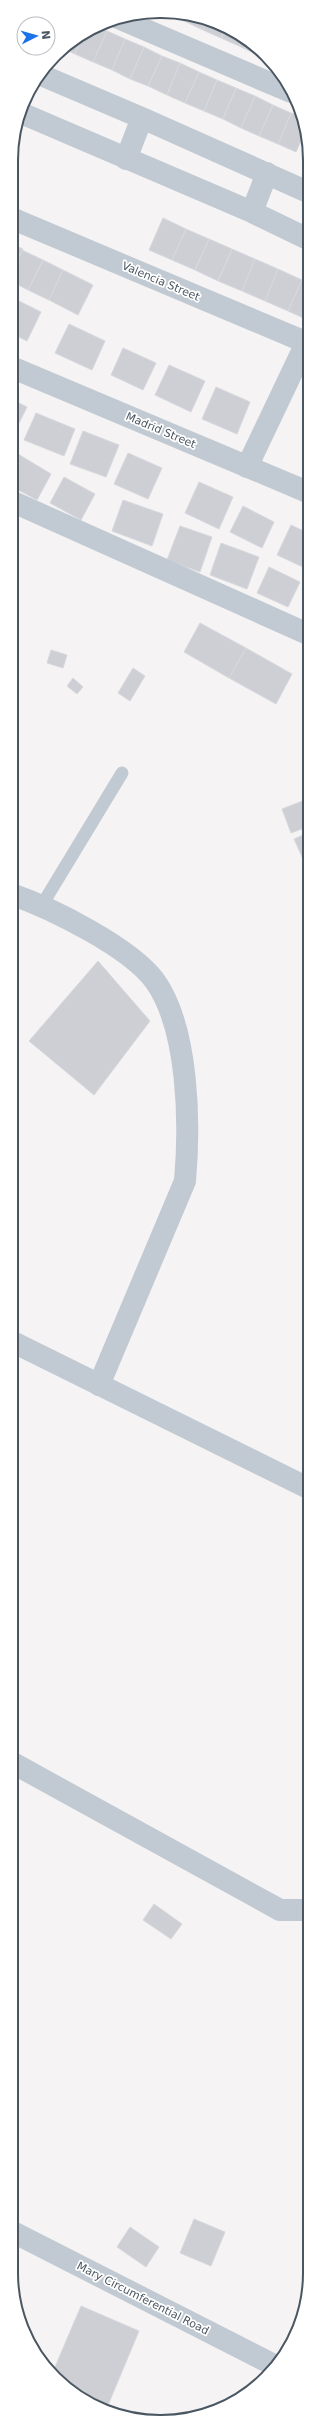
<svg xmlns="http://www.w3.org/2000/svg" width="321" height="2433" font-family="'DejaVu Sans',sans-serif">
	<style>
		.building { fill: #cdcfd5; stroke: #d7d9de }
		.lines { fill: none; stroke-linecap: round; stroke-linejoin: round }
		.service { stroke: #c1cad2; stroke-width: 13 }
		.minor { stroke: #c1cad2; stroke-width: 22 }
		.labels { text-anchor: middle; stroke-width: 3.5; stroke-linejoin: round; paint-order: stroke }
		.street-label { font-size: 11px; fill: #4a5661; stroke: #fff }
		.rim { fill: none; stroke: #4a5661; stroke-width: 2 }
	</style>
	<rect width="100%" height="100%" fill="#f5f3f3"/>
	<path class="building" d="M 171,11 L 187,16 L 184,21 L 166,13 Z
		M 187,16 L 207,21 L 203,30 L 184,21 Z
		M 207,21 L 227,26 L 221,38 L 203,30 Z
		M 227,26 L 243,38 L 239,46 L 221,38 Z
		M 98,27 L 107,31 L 93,62 L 75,54 L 83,36 Z
		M 107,31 L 125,39 L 112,70 L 93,62 Z
		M 83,36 L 75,54 L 62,48 Z
		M 243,38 L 260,51 L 258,55 L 239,46 Z
		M 125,39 L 144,47 L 130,79 L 112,70 Z
		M 144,47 L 162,56 L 148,86 L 130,79 Z
		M 260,51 L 266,55 L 270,61 L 258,55 Z
		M 162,56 L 180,63 L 167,95 L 148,86 Z
		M 180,63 L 199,72 L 185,103 L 167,95 Z
		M 199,72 L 217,80 L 204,111 L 185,103 Z
		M 217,80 L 236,88 L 223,119 L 204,111 Z
		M 236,88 L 255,96 L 241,128 L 223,119 Z
		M 255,96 L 273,105 L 259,136 L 241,128 Z
		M 273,105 L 291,113 L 278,144 L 259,136 Z
		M 291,113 L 302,117 L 305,132 L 296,152 L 278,144 Z
		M 163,218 L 186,229 L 172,260 L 149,250 Z
		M 186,229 L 209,239 L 195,270 L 172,260 Z
		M 209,239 L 232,249 L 218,281 L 195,270 Z
		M 11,244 L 23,249 L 11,273 Z
		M 232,249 L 255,259 L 242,291 L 218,281 Z
		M 22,250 L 43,260 L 28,290 L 11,281 L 11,273 Z
		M 255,259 L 278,269 L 265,301 L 242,291 Z
		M 43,260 L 63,270 L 49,300 L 28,290 Z
		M 278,269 L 302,280 L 288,311 L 265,301 Z
		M 63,270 L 93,285 L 78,315 L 49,300 Z
		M 302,280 L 310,283 L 310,321 L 288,311 Z
		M 11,297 L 41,312 L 27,341 L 11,333 Z
		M 69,324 L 105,341 L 92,370 L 55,353 Z
		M 123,348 L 156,363 L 143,390 L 111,375 Z
		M 169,365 L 205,381 L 191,412 L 155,395 Z
		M 216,387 L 250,402 L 237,434 L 202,419 Z
		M 11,399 L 27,407 L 13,435 L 11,435 Z
		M 36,413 L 75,429 L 64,456 L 24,440 Z
		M 83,431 L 119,445 L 106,477 L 70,464 Z
		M 128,453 L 162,468 L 148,499 L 114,484 Z
		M 18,454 L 51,474 L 37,500 L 11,486 L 11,466 Z
		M 64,477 L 95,494 L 81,520 L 50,503 Z
		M 199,482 L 233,497 L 219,529 L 185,513 Z
		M 123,500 L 163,514 L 152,546 L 112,531 Z
		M 243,506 L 274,522 L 262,548 L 230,532 Z
		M 291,525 L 310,534 L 310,558 L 305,568 L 277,555 Z
		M 180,526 L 212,537 L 200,572 L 167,560 Z
		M 221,543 L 259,557 L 247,589 L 210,575 Z
		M 269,567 L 300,582 L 288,607 L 257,593 Z
		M 200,623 L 246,648 L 229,678 L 184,652 Z
		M 246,648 L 292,674 L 276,704 L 229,678 Z
		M 51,650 L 67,655 L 63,668 L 47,663 Z
		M 133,668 L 145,676 L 130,701 L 118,693 Z
		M 73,678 L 83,687 L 77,694 L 67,686 Z
		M 310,798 L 310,826 L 291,833 L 282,809 Z
		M 310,832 L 310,856 L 303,859 L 294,839 Z
		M 98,961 L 150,1021 L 94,1095 L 29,1041 Z
		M 310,1330 L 310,1344 L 304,1342 Z
		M 154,1904 L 182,1924 L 171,1939 L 143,1920 Z
		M 194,2219 L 225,2232 L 211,2266 L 180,2253 Z
		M 130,2227 L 159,2247 L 146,2267 L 117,2247 Z
		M 81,2306 L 139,2331 L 106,2410 L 95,2407 L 52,2374 Z"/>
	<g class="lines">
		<path class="service" d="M 42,905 L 122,773"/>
		<path class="minor" d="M 118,18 L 291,92
			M 41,75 L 142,118 L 310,193
			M 21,113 L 252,212 L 310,240
			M 126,159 L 142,118
			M 252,212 L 267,173
			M 11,218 L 310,344
			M 11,367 L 310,493
			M 247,467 L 306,343
			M 11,501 L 310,635
			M 11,894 C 51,908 130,947 155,981 C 189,1029 190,1124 185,1181 L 99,1385
			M 11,1341 L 310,1489
			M 11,1762 L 280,1910 L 310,1910
			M 11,2231 L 274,2365"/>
	</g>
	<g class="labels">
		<g class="street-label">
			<text transform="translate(161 281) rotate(23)" y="4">Valencia Street</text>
			<text transform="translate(161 430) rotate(23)" y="4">Madrid Street</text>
			<text transform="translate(143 2298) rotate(27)" y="4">Mary Circumferential Road</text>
		</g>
	</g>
	<path d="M0 0H321V2433H0ZM160 18H161A142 142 0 0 1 303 160V2273A142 142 0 0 1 161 2415H160A142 142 0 0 1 18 2273V160A142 142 0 0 1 160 18Z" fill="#fff" fill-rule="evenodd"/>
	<path class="rim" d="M160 18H161A142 142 0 0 1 303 160V2273A142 142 0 0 1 161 2415H160A142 142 0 0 1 18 2273V160A142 142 0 0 1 160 18Z"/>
	<g transform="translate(36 36) rotate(84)"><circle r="19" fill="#ffffff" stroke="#b7bbc0"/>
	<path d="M0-3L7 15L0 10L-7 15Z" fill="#1a73e8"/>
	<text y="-6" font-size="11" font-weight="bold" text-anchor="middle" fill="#4a5661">N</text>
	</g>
</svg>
